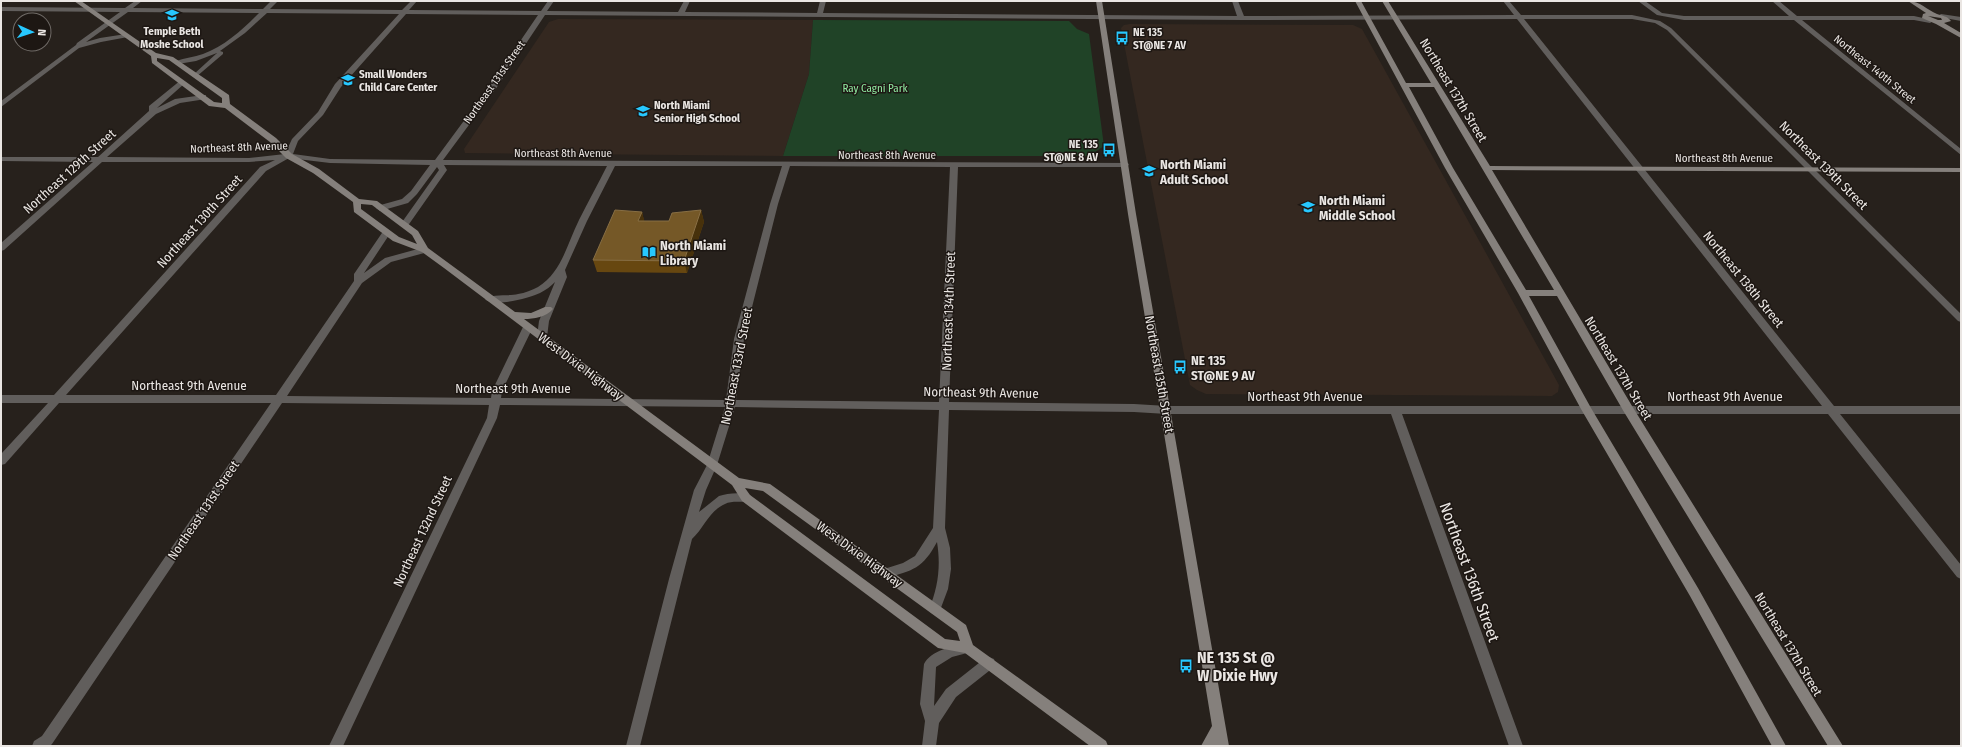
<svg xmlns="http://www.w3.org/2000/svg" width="1962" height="747" font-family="'Fira Sans Condensed',sans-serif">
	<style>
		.built { fill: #342820 }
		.green { fill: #204327 }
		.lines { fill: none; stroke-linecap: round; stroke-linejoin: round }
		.street { fill: #615e5c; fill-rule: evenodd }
		.secondary { fill: #85807c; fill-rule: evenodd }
		.wall { fill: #674710 }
		.shaded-wall { fill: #47310b }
		.building { fill: #755827; stroke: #876e44 }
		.labels { text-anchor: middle; stroke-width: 3; stroke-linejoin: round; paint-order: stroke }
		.far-poi-label { font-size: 11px; font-weight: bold; fill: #eae6e3; stroke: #1d1713; text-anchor: start }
		.far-street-label { font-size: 11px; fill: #eae6e3; stroke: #1d1713 }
		.far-park-label { font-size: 11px; fill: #8fe9a0; stroke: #1d1713 }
		.street-label { font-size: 13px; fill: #eae6e3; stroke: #1d1713 }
		.poi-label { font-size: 13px; font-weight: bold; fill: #eae6e3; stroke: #1d1713; text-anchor: start }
		.near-street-label { font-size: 16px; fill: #eae6e3; stroke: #1d1713 }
		.near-poi-label { font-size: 16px; font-weight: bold; fill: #eae6e3; stroke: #1d1713; text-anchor: start }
	</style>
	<rect width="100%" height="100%" fill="#27211c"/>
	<path class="built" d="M 558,19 L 813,20 L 809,74 L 783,156 L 465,153 L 464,149 L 545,28 L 549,22 Z
		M 1130,24 L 1353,25 L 1362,29 L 1559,385 L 1558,392 L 1552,396 L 1206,394 L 1197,390 L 1190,385 L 1121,28 L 1124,25 Z"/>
	<path class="green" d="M 813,20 L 1069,21 L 1077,29 L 1089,34 L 1104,146 L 1089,156 L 783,156 L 809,74 Z"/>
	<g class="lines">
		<path class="street" d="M 135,1 L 142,1 L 133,8 L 263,9 L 271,1 L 278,1 L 270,9 L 402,10 L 411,1 L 417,1 L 409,10 L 541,11 L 548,1 L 554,1 L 547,11 L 678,12 L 684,1 L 690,1 L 685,12 L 817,13 L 820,1 L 826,1 L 823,13 L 1237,16 L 1232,1 L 1238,1 L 1244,16 L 1514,15 L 1503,1 L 1509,1 L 1521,15 L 1632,15 L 1660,21 L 1671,28 L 1961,314 L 1961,322 L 1958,321 L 1667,30 L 1655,23 L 1632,19 L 1524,19 L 1834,406 L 1961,406 L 1961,414 L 1840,414 L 1961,565 L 1961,579 L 1957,577 L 1828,414 L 1402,414 L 1523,746 L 1509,746 L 1391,414 L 1167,414 L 1134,412 L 949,410 L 945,528 L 950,548 L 951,569 L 948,589 L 939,613 L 935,614 L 931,613 L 929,609 C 938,588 941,566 937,542 C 923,568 913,571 885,578 L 881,576 L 879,573 L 881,570 L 903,563 L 915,556 L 933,528 L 939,410 L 735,407 L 717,465 L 706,490 L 699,512 L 719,496 C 727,493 742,492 750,495 L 752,498 L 750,501 C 742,503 732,500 725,504 C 709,511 704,528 692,539 L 640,746 L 626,746 L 669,579 L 694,490 L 707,465 L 725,407 L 500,405 L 497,418 L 343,746 L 329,746 L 487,418 L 489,405 L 282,403 L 52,744 L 50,746 L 32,746 L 34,741 L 42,736 L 271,403 L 59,403 L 5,464 L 1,465 L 1,454 L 48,403 L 1,403 L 1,395 L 54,395 L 260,167 L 275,160 L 249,162 L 102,162 L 4,250 L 1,251 L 1,243 L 93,162 L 1,161 L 1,157 L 98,157 L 149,111 L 149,106 L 181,80 L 185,82 L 184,84 L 157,108 L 175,99 L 203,95 L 206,95 L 206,99 L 180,103 L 156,114 L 107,157 L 249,158 L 285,154 L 292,139 L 318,112 L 335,84 L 399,14 L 267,13 L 245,33 L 220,51 L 223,52 L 223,54 L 196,77 L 194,76 L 194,74 L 217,53 L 196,61 L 178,64 L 175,62 L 176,61 C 185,58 194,57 203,54 C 225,46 243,29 259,13 L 128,12 L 86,42 L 100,38 L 126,34 L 129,36 L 128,37 L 101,42 L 79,48 L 1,107 L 1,101 L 76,45 L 77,43 L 120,12 L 1,11 L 1,7 L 125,8 ZM 406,14 L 538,15 L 491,84 L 435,160 L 330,159 L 293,154 L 298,141 L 323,115 L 341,87 ZM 545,15 L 1241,20 L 1517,19 L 1822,406 L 1167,406 L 1134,404 L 949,402 L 958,167 L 1125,167 L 1129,165 L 1128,163 L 443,160 L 497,87 ZM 289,158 L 330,163 L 430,165 L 411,191 L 402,199 L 377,206 L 376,208 L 380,211 L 408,203 L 417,194 L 437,167 L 439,170 L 400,225 L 404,228 L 407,227 L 447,170 L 444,165 L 607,166 C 598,184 588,202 579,220 C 567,244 562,272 538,287 C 532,290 525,293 518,294 C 510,296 490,294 485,299 C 493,308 530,298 540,293 C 546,290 551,286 555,282 L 539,321 L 537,337 L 542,340 L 547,337 L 549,321 L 567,277 L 565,270 L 587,221 L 615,166 L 782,166 L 770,204 L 734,339 L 726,400 L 501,398 L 502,391 L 533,327 L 528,324 L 523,327 L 492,391 L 491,398 L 287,396 L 362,283 L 391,262 L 428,252 L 429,250 L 425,247 L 385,258 L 364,273 L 391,232 L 387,229 L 384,230 L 354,274 L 354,281 L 276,395 L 66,395 L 266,171 ZM 790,166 L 950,167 L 939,402 L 736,400 L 744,339 L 778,204 Z
			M 1638,1 L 1645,1 L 1662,13 L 1684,16 L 1789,16 L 1772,1 L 1779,1 L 1797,16 L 1914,16 L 1932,20 L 1933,21 L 1930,23 L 1914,20 L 1802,20 L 1961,149 L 1961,155 L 1794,20 L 1684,20 L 1657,15 Z
			M 1941,14 L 1961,17 L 1961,21 L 1939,17 L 1938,16 Z
			M 967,643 L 971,644 L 973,648 L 971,652 L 952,657 L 936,667 L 934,706 L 946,689 L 984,659 L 989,657 L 994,659 L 995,663 L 994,667 L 956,697 L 939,723 L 936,746 L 922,746 L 925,721 L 920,704 L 924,664 C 930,651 954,645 967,643 Z"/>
		<path class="secondary" d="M 74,1 L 81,1 L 156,53 L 173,57 L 229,95 L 230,104 L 276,138 L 292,154 L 319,169 L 359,199 L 377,201 L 418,231 L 428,248 L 515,312 L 531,313 L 545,307 L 551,307 L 553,309 C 546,317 534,319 524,319 L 739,478 L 770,484 L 966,625 L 973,645 L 1106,741 L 1108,746 L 1090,746 L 965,653 L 938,648 L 742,501 L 732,485 L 444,268 L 422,252 L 393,241 L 354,212 L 353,202 L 313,173 L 286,158 L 270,142 L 225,108 L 209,106 L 152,63 L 151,56 ZM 157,58 L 169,60 L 222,98 L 222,103 L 214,102 L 157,61 ZM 361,204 L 372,205 L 412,235 L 417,244 L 399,237 L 361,209 ZM 745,488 L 763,491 L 957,632 L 960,641 L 945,639 L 750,495 Z
			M 1096,1 L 1102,1 L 1136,214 L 1229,746 L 1201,746 L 1212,726 L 1128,214 Z
			M 1355,1 L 1361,1 L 1406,83 L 1431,83 L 1382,1 L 1388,1 L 1490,166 L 1961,168 L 1961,172 L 1492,170 L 1632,406 L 1843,746 L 1828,746 L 1624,412 L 1557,296 L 1529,296 L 1591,408 L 1698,588 L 1786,746 L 1772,746 L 1690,596 L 1581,409 L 1518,293 L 1445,168 ZM 1409,87 L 1434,87 L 1554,290 L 1526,290 L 1453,168 Z
			M 1908,1 C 1920,1 1927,10 1937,14 C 1943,16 1947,16 1951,21 L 1944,23 L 1961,33 L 1961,38 L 1936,24 L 1922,18 L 1923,14 L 1926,13 ZM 1928,16 L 1941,18 L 1942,20 L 1938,20 Z"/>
	</g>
	<path class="wall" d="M 701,210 L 704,222 L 687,273 L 597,272 L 593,260 L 642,212 L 644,221 L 669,221 Z"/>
	<path class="shaded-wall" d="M 701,210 L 704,222 L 687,273 L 684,261 Z
		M 642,212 L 645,224 L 638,221 Z"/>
	<path class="building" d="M 615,210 L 642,212 L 638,221 L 669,221 L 672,213 L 701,210 L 684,261 L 593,260 Z"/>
	<defs>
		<g id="school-bare" transform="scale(1.08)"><path d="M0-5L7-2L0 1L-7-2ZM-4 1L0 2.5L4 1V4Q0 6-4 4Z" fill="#27c8ff" stroke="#1d1713" stroke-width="2.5" paint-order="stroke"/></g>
		<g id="bus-bare" transform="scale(1.08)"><path d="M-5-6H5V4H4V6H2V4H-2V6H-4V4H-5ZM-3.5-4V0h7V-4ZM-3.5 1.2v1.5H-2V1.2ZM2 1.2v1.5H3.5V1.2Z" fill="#27c8ff" stroke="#1d1713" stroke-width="2.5" paint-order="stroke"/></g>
		<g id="library-bare" transform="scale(1.08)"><path d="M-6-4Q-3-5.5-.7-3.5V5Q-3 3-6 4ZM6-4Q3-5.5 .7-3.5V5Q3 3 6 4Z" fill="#27c8ff" stroke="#1d1713" stroke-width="2.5" paint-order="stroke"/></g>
	</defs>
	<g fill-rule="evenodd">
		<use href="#school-bare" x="172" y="15"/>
		<use href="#bus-bare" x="1122" y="38"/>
		<use href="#school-bare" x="348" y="80"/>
		<use href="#school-bare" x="643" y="111"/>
		<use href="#bus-bare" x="1109" y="150"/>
		<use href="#school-bare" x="1149" y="171"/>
		<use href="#school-bare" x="1308" y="207"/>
		<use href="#library-bare" x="649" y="252"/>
		<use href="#bus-bare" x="1180" y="367"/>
		<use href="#bus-bare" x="1186" y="666"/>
	</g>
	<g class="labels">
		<g class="far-poi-label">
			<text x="172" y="35" text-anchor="middle">Temple Beth<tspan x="172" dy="13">Moshe School</tspan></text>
			<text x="1133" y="36">NE 135<tspan x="1133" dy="13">ST@NE 7 AV</tspan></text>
			<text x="359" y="78">Small Wonders<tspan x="359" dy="13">Child Care Center</tspan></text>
			<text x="654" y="109">North Miami<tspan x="654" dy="13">Senior High School</tspan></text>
			<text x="1098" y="148" text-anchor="end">NE 135<tspan x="1098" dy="13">ST@NE 8 AV</tspan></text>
		</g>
		<g class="far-street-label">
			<text transform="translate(1875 69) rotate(39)" y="4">Northeast 140th Street</text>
			<text transform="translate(494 82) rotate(-55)" y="4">Northeast 131st Street</text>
			<text transform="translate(239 147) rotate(-2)" y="4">Northeast 8th Avenue</text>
			<text x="563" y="157">Northeast 8th Avenue</text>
			<text x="887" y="159">Northeast 8th Avenue</text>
			<text x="1724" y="162">Northeast 8th Avenue</text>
		</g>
		<g class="far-park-label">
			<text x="875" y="92">Ray Cagni Park</text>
		</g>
		<g class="street-label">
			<text transform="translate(1454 90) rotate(59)" y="5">Northeast 137th Street</text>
			<text transform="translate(1824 165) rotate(45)" y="5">Northeast 139th Street</text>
			<text transform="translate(69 171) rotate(-42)" y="5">Northeast 129th Street</text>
			<text transform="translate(199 221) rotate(-48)" y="5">Northeast 130th Street</text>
			<text transform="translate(1744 279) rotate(51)" y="5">Northeast 138th Street</text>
			<text transform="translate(948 311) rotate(-88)" y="5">Northeast 134th Street</text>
			<text transform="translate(581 366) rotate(37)" y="5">West Dixie Highway</text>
			<text transform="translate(736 366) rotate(-79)" y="5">Northeast 133rd Street</text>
			<text transform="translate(1619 368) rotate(59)" y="5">Northeast 137th Street</text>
			<text transform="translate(1160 374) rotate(80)" y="5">Northeast 135th Street</text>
			<text x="189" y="390">Northeast 9th Avenue</text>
			<text x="513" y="393">Northeast 9th Avenue</text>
			<text transform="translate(981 392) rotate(1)" y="5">Northeast 9th Avenue</text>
			<text x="1305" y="401">Northeast 9th Avenue</text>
			<text x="1725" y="401">Northeast 9th Avenue</text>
			<text transform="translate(203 510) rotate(-56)" y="5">Northeast 131st Street</text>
			<text transform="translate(422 531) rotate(-65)" y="5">Northeast 132nd Street</text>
			<text transform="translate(860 554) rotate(36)" y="5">West Dixie Highway</text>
			<text transform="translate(1789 644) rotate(59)" y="5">Northeast 137th Street</text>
		</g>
		<g class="poi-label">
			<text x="1160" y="169">North Miami<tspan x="1160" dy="15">Adult School</tspan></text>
			<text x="1319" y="205">North Miami<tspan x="1319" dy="15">Middle School</tspan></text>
			<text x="660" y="250">North Miami<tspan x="660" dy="15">Library</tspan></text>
			<text x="1191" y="365">NE 135<tspan x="1191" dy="15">ST@NE 9 AV</tspan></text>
		</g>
		<g class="near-street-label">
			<text transform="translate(1470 572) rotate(70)" y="6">Northeast 136th Street</text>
		</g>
		<g class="near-poi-label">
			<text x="1197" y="663">NE 135 St @<tspan x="1197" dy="18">W Dixie Hwy</tspan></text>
		</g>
	</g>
	<rect width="1962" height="747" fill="none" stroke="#eae6e3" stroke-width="4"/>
	<g transform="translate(32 32) rotate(93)"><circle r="19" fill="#1d1713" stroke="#6f6a66"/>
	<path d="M0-3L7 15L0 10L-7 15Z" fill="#27c8ff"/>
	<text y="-6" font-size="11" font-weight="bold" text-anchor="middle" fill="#eae6e3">N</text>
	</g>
</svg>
